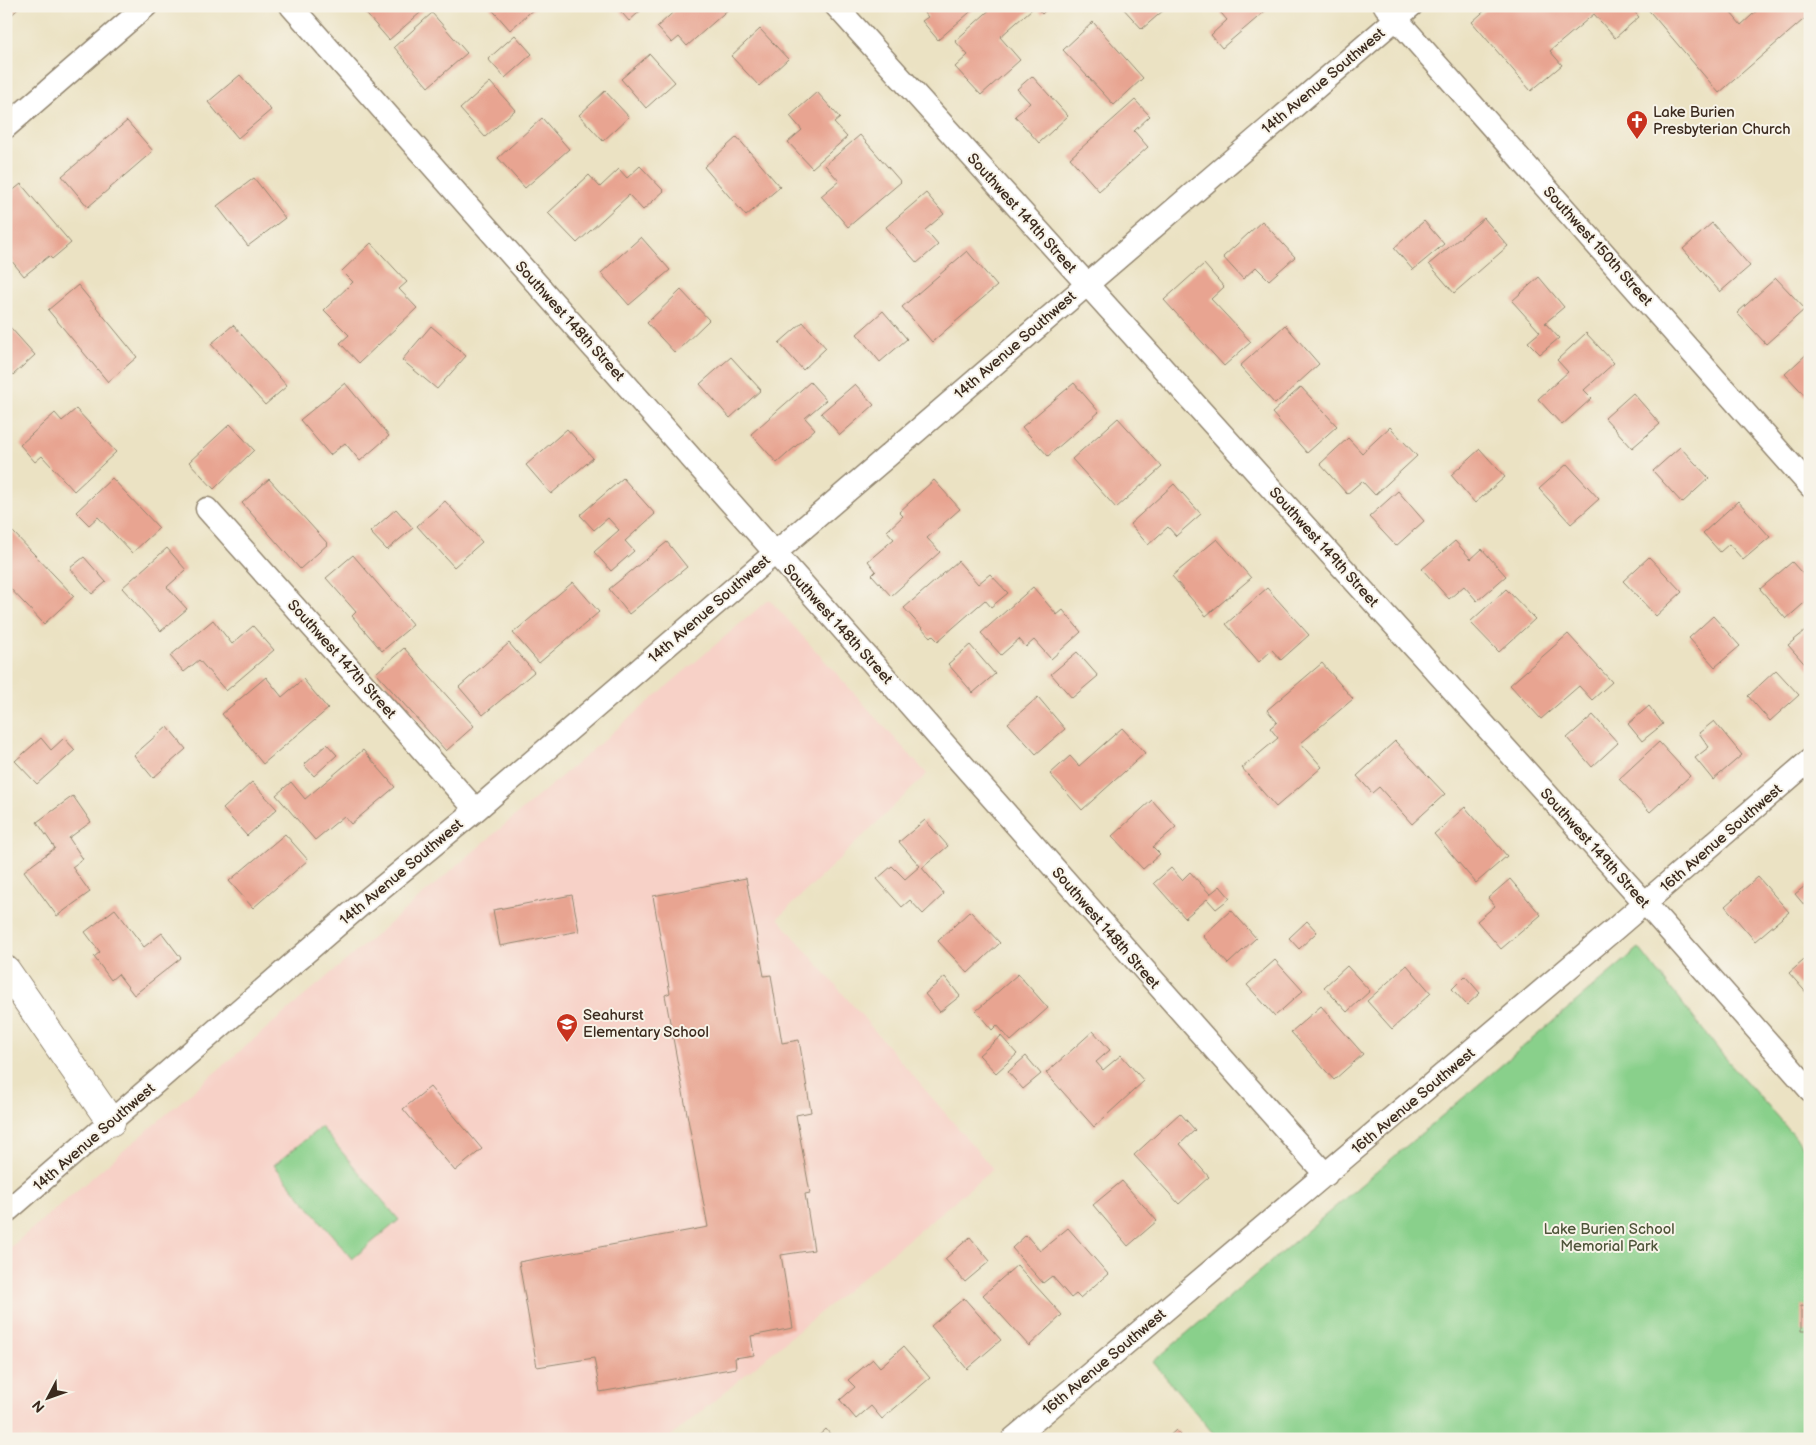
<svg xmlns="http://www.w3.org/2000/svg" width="1816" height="1445" font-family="'Balsamiq Sans',sans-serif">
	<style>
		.built { fill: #f7d1c7 }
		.green { fill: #89d08b; stroke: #627d54 }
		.building { fill: #e8a491 }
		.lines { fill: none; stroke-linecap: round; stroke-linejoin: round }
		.minor-casing { stroke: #938670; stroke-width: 25 }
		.tertiary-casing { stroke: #938670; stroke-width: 30 }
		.minor { stroke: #fff; stroke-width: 22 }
		.tertiary { stroke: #fff; stroke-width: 28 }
		.labels { text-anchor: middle; stroke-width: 4; stroke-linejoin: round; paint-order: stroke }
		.street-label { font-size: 15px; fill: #3b2a1e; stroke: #f7f3e8 }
		.poi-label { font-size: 15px; fill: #3b2a1e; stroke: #f7f3e8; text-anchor: start }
		.park-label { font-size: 15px; fill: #4e5439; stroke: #f7f3e8 }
	</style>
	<rect width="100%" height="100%" fill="#f7f3e8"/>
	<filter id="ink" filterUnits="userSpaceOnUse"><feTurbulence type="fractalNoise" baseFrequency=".02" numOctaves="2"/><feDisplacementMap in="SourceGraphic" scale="10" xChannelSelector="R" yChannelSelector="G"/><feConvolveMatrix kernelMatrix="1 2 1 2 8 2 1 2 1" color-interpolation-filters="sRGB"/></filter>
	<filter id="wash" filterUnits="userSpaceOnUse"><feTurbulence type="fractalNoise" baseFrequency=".0096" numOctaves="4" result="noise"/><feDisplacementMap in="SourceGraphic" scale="20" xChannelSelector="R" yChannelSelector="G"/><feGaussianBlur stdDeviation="1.12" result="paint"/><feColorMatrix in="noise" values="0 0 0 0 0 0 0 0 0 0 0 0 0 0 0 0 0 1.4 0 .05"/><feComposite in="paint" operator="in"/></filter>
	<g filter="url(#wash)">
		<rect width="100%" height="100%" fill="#ebe2c3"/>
		<path class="built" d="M 769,599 L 927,774 L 778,918 L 993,1169 L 668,1439 L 201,1439 L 191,1428 L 177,1439 L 6,1439 L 6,1251 Z"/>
		<path class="green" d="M 1639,948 L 1721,1053 L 1810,1154 L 1810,1434 L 1804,1439 L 1218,1439 L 1153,1362 Z
			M 321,1127 L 399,1220 L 352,1259 L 274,1165 Z"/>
		<g id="blocks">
			<path class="building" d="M 6,6 L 16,6 L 18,9 L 6,20 Z
				M 366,6 L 428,6 L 389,40 L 362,9 Z
				M 489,6 L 535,6 L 536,7 L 510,30 Z
				M 616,6 L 646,6 L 629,21 Z
				M 680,6 L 732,6 L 687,46 L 679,37 L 672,43 L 657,27 Z
				M 919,6 L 977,6 L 938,40 L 922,21 L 928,17 Z
				M 994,6 L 1029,6 L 1032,9 L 1000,37 L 1020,60 L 981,95 L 955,67 L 968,55 L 955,41 Z
				M 1035,6 L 1050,6 L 1042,14 Z
				M 1121,6 L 1163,6 L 1165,9 L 1142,29 Z
				M 1215,6 L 1271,6 L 1222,48 L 1211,35 L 1227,20 Z
				M 1490,6 L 1635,6 L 1632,9 L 1639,17 L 1615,38 L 1594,14 L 1550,51 L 1562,65 L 1531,91 L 1472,22 Z
				M 1645,6 L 1725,6 L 1741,25 L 1762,6 L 1810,6 L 1810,14 L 1719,93 Z
				M 432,13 L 467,53 L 428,87 L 394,47 Z
				M 1093,22 L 1143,78 L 1114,105 L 1063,50 Z
				M 760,29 L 788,59 L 759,86 L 731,56 Z
				M 515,35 L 532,54 L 505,78 L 488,59 Z
				M 650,54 L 675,82 L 646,108 L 621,79 Z
				M 240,75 L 271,110 L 238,138 L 208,102 Z
				M 1032,76 L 1068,116 L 1039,143 L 1015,116 L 1030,103 L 1017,89 Z
				M 490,82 L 515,110 L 485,137 L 460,109 Z
				M 605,91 L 629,117 L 603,141 L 579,115 Z
				M 817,92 L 840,118 L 834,123 L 847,137 L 812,168 L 788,142 L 802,130 L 790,116 Z
				M 1135,100 L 1150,116 L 1134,131 L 1148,147 L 1099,191 L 1070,158 Z
				M 542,118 L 569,149 L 525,188 L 498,158 Z
				M 127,121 L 153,151 L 88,207 L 62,176 Z
				M 860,135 L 901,182 L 848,227 L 821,196 L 839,181 L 825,165 Z
				M 737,137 L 780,187 L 746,216 L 704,167 Z
				M 640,166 L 664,191 L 643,210 L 629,195 L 577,243 L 548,213 L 589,175 L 600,187 L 619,169 L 627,178 Z
				M 254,178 L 285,218 L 248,246 L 217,206 Z
				M 21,184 L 71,243 L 52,259 L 49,256 L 24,276 L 6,254 L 6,196 Z
				M 926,193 L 944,214 L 925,230 L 938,245 L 917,263 L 886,227 Z
				M 1484,218 L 1508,246 L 1454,293 L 1429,264 Z
				M 1262,221 L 1295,257 L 1269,280 L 1256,267 L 1243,279 L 1223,257 Z
				M 1424,221 L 1444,244 L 1413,270 L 1394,248 Z
				M 1712,223 L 1750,266 L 1720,292 L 1683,249 Z
				M 641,237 L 670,270 L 629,305 L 601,273 Z
				M 371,243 L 407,282 L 399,289 L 417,308 L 359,363 L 340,343 L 349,335 L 324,310 L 353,282 L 342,271 Z
				M 967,251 L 997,286 L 932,342 L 902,307 Z
				M 1204,264 L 1224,287 L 1211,299 L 1251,342 L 1224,366 L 1164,300 Z
				M 1539,277 L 1564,307 L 1545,323 L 1559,338 L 1540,354 L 1528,342 L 1540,332 L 1512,301 Z
				M 1776,278 L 1805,309 L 1766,344 L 1737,313 Z
				M 78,285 L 137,357 L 108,382 L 48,310 Z
				M 681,290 L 709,320 L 675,353 L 647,323 Z
				M 883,311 L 907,339 L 880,362 L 857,334 Z
				M 803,322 L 826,348 L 803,370 L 779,343 Z
				M 233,325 L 287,386 L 265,405 L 211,344 Z
				M 1285,325 L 1319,364 L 1275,404 L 1240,366 Z
				M 431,326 L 466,356 L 437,389 L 402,360 Z
				M 10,327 L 35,355 L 13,375 L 6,367 L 6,330 Z
				M 1586,333 L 1614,363 L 1584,390 L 1592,398 L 1562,425 L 1538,399 L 1568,372 L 1557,360 Z
				M 1810,351 L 1810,401 L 1785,374 Z
				M 731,357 L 761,390 L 730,418 L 700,384 Z
				M 810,382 L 826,400 L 805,418 L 815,429 L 777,463 L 751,434 Z
				M 345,383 L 389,436 L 360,461 L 345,443 L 330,455 L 300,420 Z
				M 1074,383 L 1099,412 L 1048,456 L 1022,427 Z
				M 855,384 L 874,405 L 840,435 L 821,413 Z
				M 1301,387 L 1337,426 L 1307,453 L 1272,413 Z
				M 1633,393 L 1660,424 L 1632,448 L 1605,418 Z
				M 76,409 L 116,452 L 74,491 L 42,456 L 35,462 L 20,445 L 55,413 L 62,421 Z
				M 1118,418 L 1162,467 L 1116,508 L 1072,459 Z
				M 230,424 L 254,450 L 214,489 L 189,462 Z
				M 1390,427 L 1417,456 L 1375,495 L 1362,481 L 1347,494 L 1320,464 L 1348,438 L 1362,453 Z
				M 567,429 L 593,458 L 551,494 L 526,465 Z
				M 1680,447 L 1709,478 L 1682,503 L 1653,471 Z
				M 1480,449 L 1505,477 L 1475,503 L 1451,475 Z
				M 1567,464 L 1599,499 L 1571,524 L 1539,489 Z
				M 112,478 L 159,528 L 132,553 L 98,517 L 89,525 L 76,512 Z
				M 623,478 L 655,514 L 625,541 L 634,551 L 611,571 L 594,552 L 619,530 L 608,518 L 594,530 L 580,515 Z
				M 269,479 L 328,544 L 300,569 L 242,503 Z
				M 934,480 L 960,509 L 927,538 L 940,552 L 891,596 L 872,575 L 876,571 L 868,561 L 894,539 L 887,531 L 903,516 L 899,512 Z
				M 1174,484 L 1201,514 L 1176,536 L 1168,527 L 1148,545 L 1130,524 Z
				M 1398,491 L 1424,521 L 1396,546 L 1369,517 Z
				M 445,501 L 482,542 L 454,567 L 417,526 Z
				M 1738,501 L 1770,537 L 1743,560 L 1729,544 L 1720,552 L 1703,533 Z
				M 396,509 L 413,528 L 387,550 L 370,532 Z
				M 13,532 L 74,596 L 44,624 L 6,584 L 6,538 Z
				M 1217,539 L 1251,578 L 1206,616 L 1172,576 Z
				M 1455,541 L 1471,559 L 1482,549 L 1506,576 L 1477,601 L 1464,586 L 1449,599 L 1422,569 Z
				M 667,542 L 687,567 L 629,614 L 609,589 Z
				M 167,548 L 186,570 L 167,587 L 187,609 L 161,631 L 122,588 Z
				M 353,555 L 413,625 L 382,651 L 352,616 L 356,612 L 326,578 Z
				M 84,557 L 106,582 L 92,594 L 70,568 Z
				M 1649,557 L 1682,592 L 1656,616 L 1623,581 Z
				M 958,561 L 978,584 L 990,574 L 1008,593 L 991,607 L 985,600 L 938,641 L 932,635 L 930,637 L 904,608 Z
				M 1792,562 L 1810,582 L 1810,598 L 1786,619 L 1760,589 Z
				M 573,582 L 599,612 L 539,663 L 513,633 Z
				M 1033,587 L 1057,615 L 1063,610 L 1081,632 L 1051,659 L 1034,640 L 1026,647 L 1019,639 L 1001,655 L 981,633 Z
				M 1267,588 L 1309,635 L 1281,660 L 1272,650 L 1259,662 L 1226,624 Z
				M 1506,589 L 1535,619 L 1499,652 L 1470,622 Z
				M 1713,616 L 1740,646 L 1715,667 L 1689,638 Z
				M 213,620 L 232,644 L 253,626 L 274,650 L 226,691 L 199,660 L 184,672 L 170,656 Z
				M 1810,627 L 1810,670 L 1788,645 Z
				M 1568,634 L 1612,682 L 1592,700 L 1579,686 L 1541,719 L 1510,685 Z
				M 509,643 L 534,672 L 483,715 L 459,687 Z
				M 970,645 L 995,674 L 973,693 L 948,664 Z
				M 404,648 L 474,726 L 446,751 L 376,673 Z
				M 1077,652 L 1098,676 L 1072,698 L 1051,674 Z
				M 1322,663 L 1353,699 L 1301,743 L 1322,767 L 1276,807 L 1242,768 L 1278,738 L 1270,728 L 1277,722 L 1267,710 Z
				M 1776,670 L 1799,695 L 1770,721 L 1748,696 Z
				M 266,677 L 282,697 L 303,679 L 328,709 L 263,764 L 222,714 Z
				M 1038,697 L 1065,729 L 1036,754 L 1008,723 Z
				M 1649,706 L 1663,724 L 1642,741 L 1628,724 Z
				M 1593,715 L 1618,743 L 1592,767 L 1567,738 Z
				M 1714,721 L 1742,755 L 1713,780 L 1695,758 L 1709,747 L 1699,733 Z
				M 167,726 L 186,749 L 153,778 L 134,755 Z
				M 1122,728 L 1145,753 L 1082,810 L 1050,774 L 1070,756 L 1079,766 Z
				M 41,738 L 51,750 L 64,738 L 75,750 L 37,784 L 15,761 Z
				M 1395,741 L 1445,794 L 1412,824 L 1379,787 L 1372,793 L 1357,776 Z
				M 1659,742 L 1690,776 L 1650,812 L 1619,779 Z
				M 327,744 L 337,755 L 314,776 L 304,765 Z
				M 363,750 L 395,787 L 351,824 L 344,816 L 315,840 L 276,795 L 291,782 L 305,799 Z
				M 252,782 L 277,809 L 247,836 L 223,809 Z
				M 73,796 L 91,822 L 69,838 L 83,859 L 72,867 L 90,892 L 57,916 L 24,871 L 55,848 L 37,822 Z
				M 1152,800 L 1176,827 L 1153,847 L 1160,854 L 1143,869 L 1112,836 Z
				M 1465,807 L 1507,856 L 1476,883 L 1434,834 Z
				M 925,820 L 948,846 L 922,868 L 944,894 L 923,914 L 910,900 L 902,907 L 877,879 L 892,866 L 905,879 L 920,866 L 899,842 Z
				M 285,834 L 308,860 L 253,908 L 229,881 Z
				M 1171,868 L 1182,880 L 1190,872 L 1210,894 L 1220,886 L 1230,898 L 1216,909 L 1207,899 L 1185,918 L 1154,883 Z
				M 1758,877 L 1789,912 L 1755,941 L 1725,906 Z
				M 746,878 L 764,976 L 771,975 L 782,1043 L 799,1040 L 811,1112 L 796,1115 L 810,1193 L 805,1194 L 814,1250 L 781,1255 L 793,1328 L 751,1336 L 754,1355 L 735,1358 L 736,1368 L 600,1392 L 594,1358 L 537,1367 L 519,1262 L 708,1227 L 665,995 L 670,993 L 653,896 Z
				M 1510,879 L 1541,915 L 1501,949 L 1477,921 L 1495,906 L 1488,898 Z
				M 1810,882 L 1810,912 L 1795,894 Z
				M 572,895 L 579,931 L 500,946 L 493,910 Z
				M 115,909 L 144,947 L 162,933 L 181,958 L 134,995 L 118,974 L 111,980 L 94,957 L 100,952 L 85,932 Z
				M 1231,910 L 1256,938 L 1228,964 L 1203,936 Z
				M 970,911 L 1000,943 L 968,973 L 938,941 Z
				M 1307,921 L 1317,932 L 1299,949 L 1289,938 Z
				M 1810,955 L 1810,997 L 1789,973 Z
				M 1275,960 L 1303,991 L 1275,1016 L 1247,985 Z
				M 1407,965 L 1431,993 L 1392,1029 L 1367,1001 Z
				M 1347,966 L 1370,991 L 1347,1012 L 1324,987 Z
				M 1018,974 L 1048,1008 L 1011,1041 L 997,1025 L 992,1030 L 976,1011 Z
				M 1465,976 L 1480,993 L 1467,1005 L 1452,989 Z
				M 945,977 L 960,996 L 940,1012 L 925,994 Z
				M 1321,1006 L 1363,1054 L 1334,1080 L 1291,1032 Z
				M 1093,1031 L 1110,1050 L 1096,1062 L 1103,1070 L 1121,1055 L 1144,1081 L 1094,1127 L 1046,1073 Z
				M 1001,1036 L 1017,1054 L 996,1073 L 979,1055 Z
				M 1026,1056 L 1041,1074 L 1023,1089 L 1008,1072 Z
				M 430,1087 L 482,1149 L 455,1171 L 403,1109 Z
				M 1180,1113 L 1195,1130 L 1180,1144 L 1209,1177 L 1179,1204 L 1134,1155 Z
				M 1122,1181 L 1157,1221 L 1128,1246 L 1093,1205 Z
				M 1068,1228 L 1108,1274 L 1080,1298 L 1076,1294 L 1071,1298 L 1052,1276 L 1043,1283 L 1012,1248 L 1026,1235 L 1040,1251 Z
				M 970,1237 L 990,1261 L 965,1282 L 945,1259 Z
				M 1017,1265 L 1062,1315 L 1029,1346 L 983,1295 Z
				M 964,1298 L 1001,1340 L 967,1369 L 931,1326 Z
				M 1801,1306 L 1810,1307 L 1810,1331 L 1801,1331 Z
				M 903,1347 L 930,1378 L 882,1419 L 871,1406 L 856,1419 L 840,1400 L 855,1387 L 848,1380 L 873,1359 L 880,1367 Z
				M 826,1429 L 834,1439 L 815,1439 Z
				M 1176,1430 L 1183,1439 L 1166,1439 Z"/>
		</g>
	</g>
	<g filter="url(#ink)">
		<use href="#blocks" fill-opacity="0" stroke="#938670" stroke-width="1"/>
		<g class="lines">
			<g class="minor-casing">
				<path id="minor" d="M 291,6 L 1326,1175
					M 836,6 L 1645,903 L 1810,1090
					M 1385,6 L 1810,486
					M 6,127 L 146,6
					M 207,509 L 476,810
					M 6,1212 L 363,903 L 476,810 L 1411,6
					M 1013,1439 L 1617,927 L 1810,760"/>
			</g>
			<g class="tertiary-casing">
				<path id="tertiary" d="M 6,970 L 111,1122"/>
			</g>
			<use href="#minor" class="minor"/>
			<use href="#tertiary" class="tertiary"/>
		</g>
	</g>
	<defs>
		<g id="church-pin" transform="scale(1.125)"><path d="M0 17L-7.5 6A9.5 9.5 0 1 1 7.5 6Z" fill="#c8321e" stroke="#f7f3e8"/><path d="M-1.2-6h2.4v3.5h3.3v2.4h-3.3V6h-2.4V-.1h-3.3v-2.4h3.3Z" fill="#fff"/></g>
		<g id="school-pin" transform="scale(1.125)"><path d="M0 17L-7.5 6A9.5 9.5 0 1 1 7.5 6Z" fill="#c8321e" stroke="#f7f3e8"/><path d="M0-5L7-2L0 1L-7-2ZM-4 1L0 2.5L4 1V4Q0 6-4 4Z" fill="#fff"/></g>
	</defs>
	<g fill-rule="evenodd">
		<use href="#church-pin" x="1637" y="121"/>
		<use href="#school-pin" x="567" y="1024"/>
	</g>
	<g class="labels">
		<g class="street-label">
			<text transform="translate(1323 81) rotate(-40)" y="5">14th Avenue Southwest</text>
			<text transform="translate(1022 213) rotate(48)" y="5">Southwest 149th Street</text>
			<text transform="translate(1598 246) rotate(48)" y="5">Southwest 150th Street</text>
			<text transform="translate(570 321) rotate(48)" y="5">Southwest 148th Street</text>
			<text transform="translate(1015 345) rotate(-41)" y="5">14th Avenue Southwest</text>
			<text transform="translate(1324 547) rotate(48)" y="5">Southwest 149th Street</text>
			<text transform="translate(709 609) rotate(-41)" y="5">14th Avenue Southwest</text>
			<text transform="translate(838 624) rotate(48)" y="5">Southwest 148th Street</text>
			<text transform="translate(342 659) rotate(48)" y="5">Southwest 147th Street</text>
			<text transform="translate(1721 838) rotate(-41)" y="5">16th Avenue Southwest</text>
			<text transform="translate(1595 848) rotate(48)" y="5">Southwest 149th Street</text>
			<text transform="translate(401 872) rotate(-40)" y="5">14th Avenue Southwest</text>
			<text transform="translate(1106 928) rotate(49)" y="5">Southwest 148th Street</text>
			<text transform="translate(1413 1101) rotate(-40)" y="5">16th Avenue Southwest</text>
			<text transform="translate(94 1137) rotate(-41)" y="5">14th Avenue Southwest</text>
			<text transform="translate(1104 1362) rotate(-40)" y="5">16th Avenue Southwest</text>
		</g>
		<g class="poi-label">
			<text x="1653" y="117">Lake Burien<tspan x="1653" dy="17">Presbyterian Church</tspan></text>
			<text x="583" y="1020">Seahurst<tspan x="583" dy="17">Elementary School</tspan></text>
		</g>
		<g class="park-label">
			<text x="1609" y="1234">Lake Burien School<tspan x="1609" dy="17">Memorial Park</tspan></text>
		</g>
	</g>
	<rect width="1816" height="1445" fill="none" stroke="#f7f3e8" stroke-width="25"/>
	<g transform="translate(48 1398) rotate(229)" stroke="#f7f3e8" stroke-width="4" paint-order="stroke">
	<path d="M0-4L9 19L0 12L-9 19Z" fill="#3b2a1e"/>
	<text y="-8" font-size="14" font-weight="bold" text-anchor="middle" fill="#3b2a1e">N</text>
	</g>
</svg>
